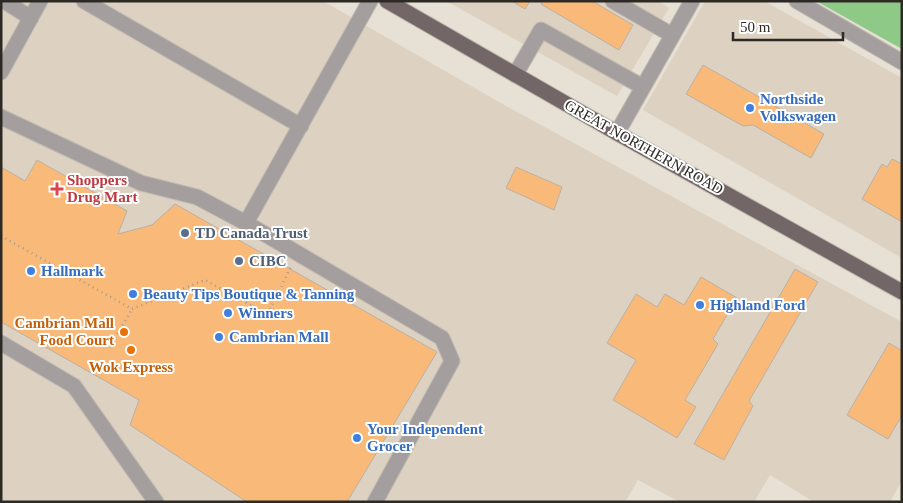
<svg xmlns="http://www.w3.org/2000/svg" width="903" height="503" font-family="Georgia,serif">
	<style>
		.built { fill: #ddd2c1 }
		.green { fill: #8fc988 }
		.building { fill: #f9ba79; stroke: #b9b0a7 }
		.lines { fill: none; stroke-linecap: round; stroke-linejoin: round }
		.minor-casing { stroke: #c2bcb1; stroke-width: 17 }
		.major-casing { stroke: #c2bcb1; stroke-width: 17 }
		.path { stroke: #a09b92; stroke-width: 2.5; stroke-dasharray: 1 4; stroke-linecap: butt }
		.minor { stroke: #a49e9e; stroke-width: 15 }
		.major { stroke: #726666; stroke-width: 15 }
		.shop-dot { fill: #3f7fe0; stroke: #fff; stroke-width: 2 }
		.health-dot { fill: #e0444e; stroke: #fff; stroke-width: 2 }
		.service-dot { fill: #5c6f8a; stroke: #fff; stroke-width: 2 }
		.food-dot { fill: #e8710a; stroke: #fff; stroke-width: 2 }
		.labels { text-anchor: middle; stroke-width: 4; stroke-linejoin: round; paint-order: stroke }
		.shop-label { font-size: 15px; font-weight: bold; fill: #366cbe; stroke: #fff; text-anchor: start }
		.street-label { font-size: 15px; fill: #2d2a26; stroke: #fff }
		.health-label { font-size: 15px; font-weight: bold; fill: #be3a42; stroke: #fff; text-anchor: start }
		.service-label { font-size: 15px; font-weight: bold; fill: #4e5e75; stroke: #fff; text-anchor: start }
		.food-label { font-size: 15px; font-weight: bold; fill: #c56008; stroke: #fff; text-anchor: end }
	</style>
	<rect width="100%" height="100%" fill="#e7e0d4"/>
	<path class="built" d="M 1,1 L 323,1 L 506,106 L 902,322 L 902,480 L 890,502 L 814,502 L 770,475 L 754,502 L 680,502 L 638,480 L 625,502 L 1,502 Z
		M 446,1 L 658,1 L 669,8 L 617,96 Z
		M 705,1 L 764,1 L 902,78 L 902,258 L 643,110 Z"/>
	<path class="green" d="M 816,1 L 902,1 L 902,49 Z"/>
	<path class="building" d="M 512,1 L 530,1 L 525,9 Z
		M 543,1 L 592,1 L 633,25 L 619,50 L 541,4 Z
		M 703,65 L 824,134 L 811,158 L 753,125 L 743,126 L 686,94 Z
		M 892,159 L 902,164 L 902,222 L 862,199 L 882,164 L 887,167 Z
		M 37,160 L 127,211 L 118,234 L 152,225 L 175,204 L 437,352 L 347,502 L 247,502 L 130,425 L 139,400 L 1,322 L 1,167 L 25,181 Z
		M 516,167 L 562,187 L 554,210 L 506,188 Z
		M 795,269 L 818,282 L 749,401 L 753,406 L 724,460 L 694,444 Z
		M 701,277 L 737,298 L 713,339 L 718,344 L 685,400 L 696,407 L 677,438 L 613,400 L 636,360 L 607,343 L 636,294 L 657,307 L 665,294 L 684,305 Z
		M 889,343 L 902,351 L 902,415 L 888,439 L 847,415 Z"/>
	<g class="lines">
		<g class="minor-casing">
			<path id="minor" d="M 4,1 L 31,18
				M 84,1 L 301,126
				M 613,1 L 672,35
				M 797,1 L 902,62
				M 1,72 L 40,1
				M 515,75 L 541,30 L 643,87
				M 1,117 L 141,183 L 197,197 L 246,223 L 442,338 L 452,361 L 375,502
				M 617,133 L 692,1
				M 246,223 L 370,1
				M 1,343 L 74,386 L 156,502"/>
		</g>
		<g class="major-casing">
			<path id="major" d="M 387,1 L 617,133 L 902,292"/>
		</g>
		<path class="path" d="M 1,236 L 132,309 L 205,280 L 267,314 L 279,292 L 291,266
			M 110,347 L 132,309"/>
		<use href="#minor" class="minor"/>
		<use href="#major" class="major"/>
	</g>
	<g class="shop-dot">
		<circle cx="750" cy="108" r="5"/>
		<circle cx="31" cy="271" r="5"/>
		<circle cx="133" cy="294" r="5"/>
		<circle cx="700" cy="305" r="5"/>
		<circle cx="228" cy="313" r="5"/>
		<circle cx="219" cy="337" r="5"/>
		<circle cx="357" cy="438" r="5"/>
	</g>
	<path class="health-dot" d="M54.5 181.5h5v5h5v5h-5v5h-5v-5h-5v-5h5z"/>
	<g class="service-dot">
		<circle cx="185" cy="233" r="5"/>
		<circle cx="239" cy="261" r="5"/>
	</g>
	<g class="food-dot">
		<circle cx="124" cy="332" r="5"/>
		<circle cx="131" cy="350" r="5"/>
	</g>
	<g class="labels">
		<g class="shop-label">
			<text x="760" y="104">Northside<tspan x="760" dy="17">Volkswagen</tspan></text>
			<text x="41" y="276">Hallmark</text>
			<text x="143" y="299">Beauty Tips Boutique &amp; Tanning</text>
			<text x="710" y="310">Highland Ford</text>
			<text x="238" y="318">Winners</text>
			<text x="229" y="342">Cambrian Mall</text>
			<text x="367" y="434">Your Independent<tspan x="367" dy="17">Grocer</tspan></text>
		</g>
		<g class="street-label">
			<text transform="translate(644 147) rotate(29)" y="5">GREAT NORTHERN ROAD</text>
		</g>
		<g class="health-label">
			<text x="67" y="185">Shoppers<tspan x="67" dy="17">Drug Mart</tspan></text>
		</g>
		<g class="service-label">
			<text x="195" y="238">TD Canada Trust</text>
			<text x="249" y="266">CIBC</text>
		</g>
		<g class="food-label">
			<text x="114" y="328">Cambrian Mall<tspan x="114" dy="17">Food Court</tspan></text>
			<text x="131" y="372" text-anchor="middle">Wok Express</text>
		</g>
	</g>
	<rect width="903" height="503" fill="none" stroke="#2d2a26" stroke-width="5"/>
	<path d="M733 32v8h110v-8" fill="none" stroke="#2d2a26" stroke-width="2.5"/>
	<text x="740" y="32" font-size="15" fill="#2d2a26" stroke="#ffffff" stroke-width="4" paint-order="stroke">50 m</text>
</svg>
